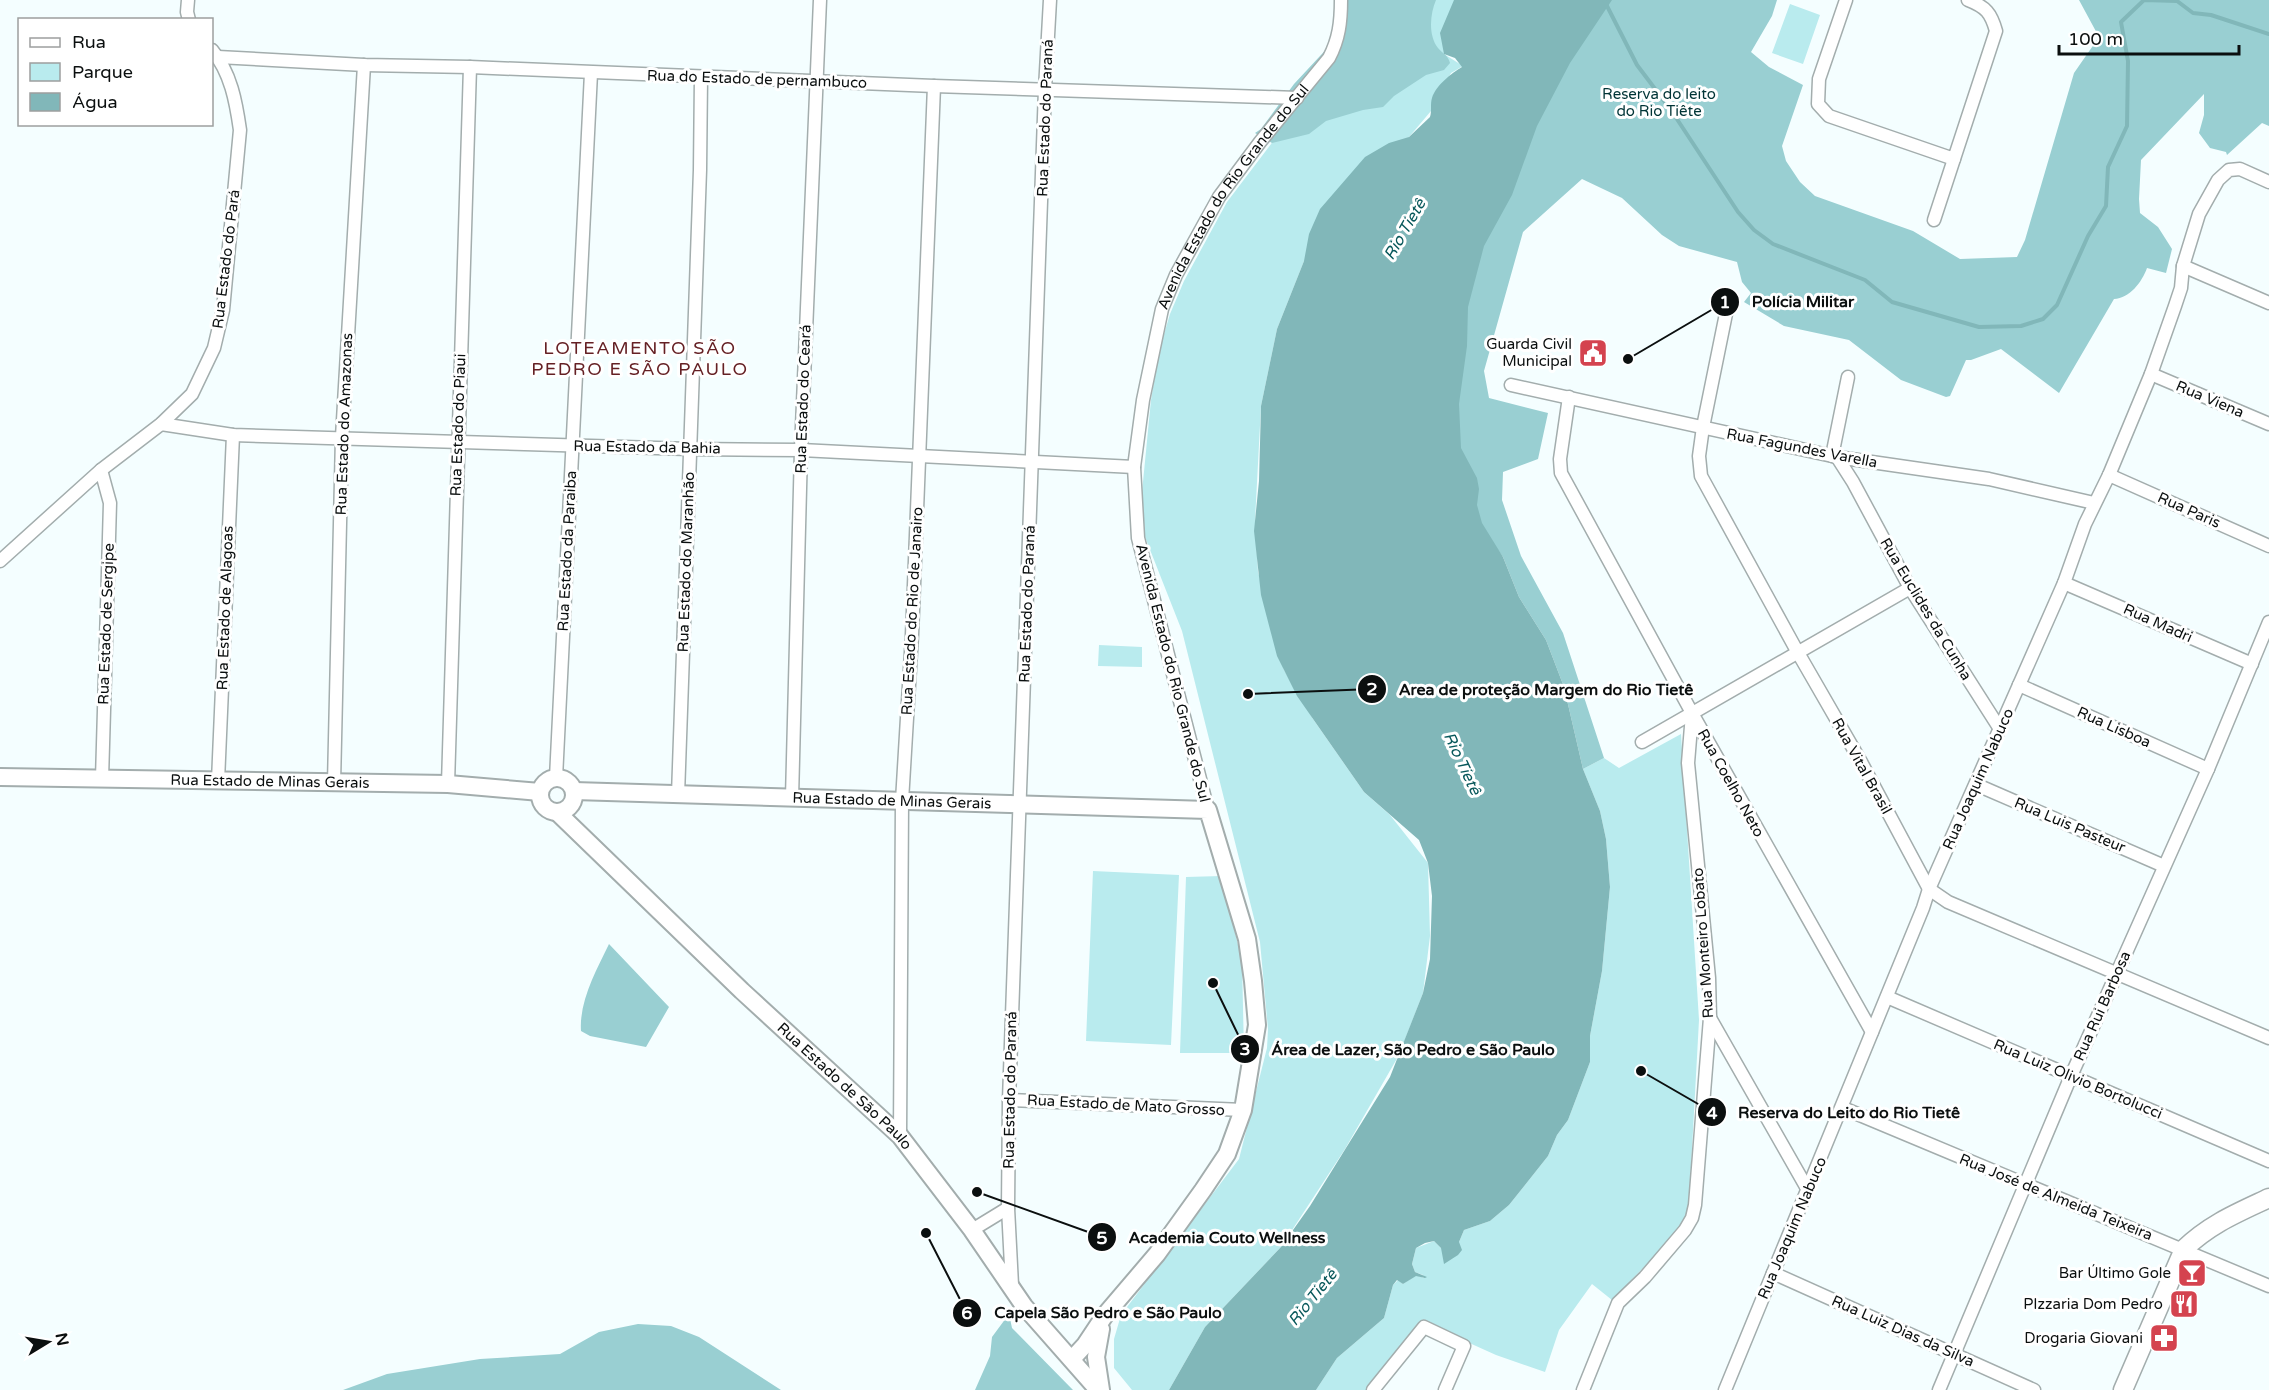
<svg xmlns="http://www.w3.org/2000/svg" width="2269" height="1390" font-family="'Varela Round',sans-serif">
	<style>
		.green { fill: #b9ebee }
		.forest { fill: #99cfd2 }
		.water { fill: #81b7b9 }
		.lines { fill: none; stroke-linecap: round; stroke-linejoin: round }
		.stream { stroke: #81b7b9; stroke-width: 4 }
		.minor-casing { stroke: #a3adad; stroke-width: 15 }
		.tertiary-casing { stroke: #a3adad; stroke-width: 20 }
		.secondary-casing { stroke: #a3adad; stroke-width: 21 }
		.minor { stroke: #fff; stroke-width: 12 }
		.tertiary { stroke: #fff; stroke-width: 16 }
		.secondary { stroke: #fff; stroke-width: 18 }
		.labels { text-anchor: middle; stroke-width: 6; stroke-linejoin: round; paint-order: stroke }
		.street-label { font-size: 15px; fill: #0b0f0f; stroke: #fff }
		.park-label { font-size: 15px; fill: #003436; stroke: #fff }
		.poi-label { font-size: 15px; fill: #0b0f0f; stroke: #fff; text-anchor: end }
		.water-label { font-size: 16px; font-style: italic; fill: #08585b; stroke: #fff }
		.quarter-label { font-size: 18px; letter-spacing: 1.5px; fill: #652024; stroke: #fff }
		.leader { fill: none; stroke: #0b0f0f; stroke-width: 2 }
		.callout-dot { fill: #0b0f0f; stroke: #fff; stroke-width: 2 }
		.mark-label { font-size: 18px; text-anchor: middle; font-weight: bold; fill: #fff }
		.callout-label { font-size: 16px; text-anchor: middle; font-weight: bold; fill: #0b0f0f; stroke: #fff; stroke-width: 6; stroke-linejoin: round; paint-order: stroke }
	</style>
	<rect width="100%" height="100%" fill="#f4feff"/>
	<path class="green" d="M 1348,0 L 1461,0 L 1444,54 L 1463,66 L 1451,73 L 1431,111 L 1304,261 L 1277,329 L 1261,406 L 1255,521 L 1258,572 L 1284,670 L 1313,719 L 1364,792 L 1390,815 L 1428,863 L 1430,936 L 1423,993 L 1399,1055 L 1345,1149 L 1281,1247 L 1205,1327 L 1169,1390 L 1132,1390 L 1114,1368 L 1114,1339 L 1121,1315 L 1239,1159 L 1267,1048 L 1268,1029 L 1260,942 L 1182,631 L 1145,537 L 1142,492 L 1151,400 L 1159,351 L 1170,314 L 1184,281 L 1227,202 L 1334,61 Z
		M 1790,4 L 1820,15 L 1803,64 L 1772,53 Z
		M 1099,645 L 1142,647 L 1142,667 L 1098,666 Z
		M 1681,734 L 1699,1020 L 1689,1204 L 1681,1229 L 1612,1300 L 1592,1284 L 1559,1330 L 1545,1372 L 1496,1355 L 1425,1323 L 1372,1390 L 1316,1390 L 1337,1358 L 1384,1318 L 1393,1285 L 1398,1280 L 1403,1284 L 1416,1275 L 1424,1278 L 1423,1275 L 1415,1272 L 1412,1264 L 1416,1248 L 1434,1241 L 1441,1248 L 1459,1242 L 1464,1230 L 1490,1221 L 1509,1205 L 1548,1156 L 1557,1135 L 1568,1120 L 1590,1062 L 1590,1036 L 1602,971 L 1610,887 L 1606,839 L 1600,811 L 1583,769 L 1604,758 L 1619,768 Z
		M 1093,871 L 1179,875 L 1171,1045 L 1086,1041 Z
		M 1221,876 L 1242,961 L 1244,1053 L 1180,1053 L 1186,877 Z"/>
	<path class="forest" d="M 1346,0 L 1436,0 C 1430,14 1428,35 1438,48 C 1443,54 1448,55 1450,63 L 1444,70 L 1426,75 L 1394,96 L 1383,107 L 1363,110 L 1326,121 L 1309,134 L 1272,143 L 1255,133 L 1261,129 L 1294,84 L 1333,42 Z
		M 1596,0 L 1777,0 L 1772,16 L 1751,52 L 1769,67 L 1803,85 L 1782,146 L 1786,161 L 1800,182 L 1815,196 L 1913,231 L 1960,259 L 2017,257 L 2025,240 L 2074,73 L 2099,37 L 2079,0 L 2269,0 L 2269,126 L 2262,123 L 2227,155 L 2226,152 L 2210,148 L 2199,133 L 2204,115 L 2204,94 L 2141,160 L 2139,199 L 2140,213 L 2158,227 L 2172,249 L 2166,273 L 2147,268 C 2142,282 2130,298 2114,299 L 2059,393 L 2001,349 L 1971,360 L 1966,360 L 1950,396 L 1946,397 L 1901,380 L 1849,340 L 1784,326 L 1744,302 L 1751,293 L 1742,282 L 1737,262 L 1679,246 L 1662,235 L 1622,198 L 1582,179 L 1523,232 L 1484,371 L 1489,398 L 1548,413 L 1538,459 L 1503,472 L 1502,500 L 1521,556 L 1563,633 L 1604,758 L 1583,769 L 1564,687 L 1546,640 L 1519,597 L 1503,557 L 1490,539 L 1471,541 L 1443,322 Z
		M 609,944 L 669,1007 L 646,1047 L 590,1036 L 581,1031 C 579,1001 596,971 609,944 Z
		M 1009,1314 L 1012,1328 L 1073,1390 L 975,1390 L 990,1356 L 992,1337 Z
		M 638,1324 L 671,1326 L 699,1337 L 781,1390 L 343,1390 L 387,1374 L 480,1359 L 560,1354 L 599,1332 Z"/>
	<path class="water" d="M 1454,0 L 1612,0 L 1570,63 L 1537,126 L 1512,195 L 1484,246 L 1468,307 L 1467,346 L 1459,404 L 1461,448 L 1477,478 L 1479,489 L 1477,505 L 1482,523 L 1503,557 L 1519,597 L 1546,640 L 1564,687 L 1583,769 L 1600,811 L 1606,839 L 1610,887 L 1602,971 L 1590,1036 L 1590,1062 L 1568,1120 L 1557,1135 L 1548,1156 L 1509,1205 L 1490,1221 L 1464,1230 L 1459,1242 L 1462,1250 L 1458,1255 L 1444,1264 L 1441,1248 L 1434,1241 L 1425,1243 L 1416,1248 L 1412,1264 L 1415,1272 L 1427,1277 L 1425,1278 L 1416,1276 L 1403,1284 L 1397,1280 L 1393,1285 L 1384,1318 L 1337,1358 L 1316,1390 L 1169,1390 L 1205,1327 L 1281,1247 L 1310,1206 L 1390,1077 L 1423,993 L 1430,959 L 1432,896 L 1428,863 L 1419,840 L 1364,792 L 1297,696 L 1277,656 L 1261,595 L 1254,531 L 1259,481 L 1261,406 L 1277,329 L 1304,261 L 1309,234 L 1320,209 L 1365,157 L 1389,143 L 1409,137 L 1430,117 C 1432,111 1430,104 1432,98 C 1436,85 1452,73 1462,67 L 1455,58 L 1444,54 L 1440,33 Z"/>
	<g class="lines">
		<path class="stream" d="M 1604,0 L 1637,65 L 1671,110 L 1738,212 L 1754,230 L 1773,244 L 1865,280 L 1892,302 L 1979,327 L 2021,326 L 2043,319 L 2057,305 L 2088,236 L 2106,206 L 2108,167 L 2127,126 L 2128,61 L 2121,22 L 2144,0 L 2177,1 L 2193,13 L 2211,15 L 2269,34"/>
		<g class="minor-casing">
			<g id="minor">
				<path d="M 188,0 L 187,12 L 189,20"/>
				<path d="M 1846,0 L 1819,79 L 1818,104 L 1829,116 L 1954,159 L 1996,31 C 1991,13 1986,7 1968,0"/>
				<path d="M 218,57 L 364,65 L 470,67 L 934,86 L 1297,98"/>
				<path d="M 1934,220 L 1954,159"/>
				<path d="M 2183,266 L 2269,303"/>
				<path d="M 1729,299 L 1703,427 L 1699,456 L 1701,476 L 1797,651 L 1861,762 L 1929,889 L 1948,902 L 2269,1038"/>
				<path d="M 2151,374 L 2269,424"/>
				<path d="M 1511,385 L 1837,457 L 1989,479 L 2094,503"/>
				<path d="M 1569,397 L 1560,459 L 1561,473 L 1692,713 L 1872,1032"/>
				<path d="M 161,424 L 233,435 L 690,449 L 801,450 L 1134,467"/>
				<path d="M 1832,456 L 1848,377"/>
				<path d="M 1837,457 L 1853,482 L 1910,588 L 2000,729"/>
				<path d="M 101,470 L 110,503 L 102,779"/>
				<path d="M 2109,475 L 2269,546"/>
				<path d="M 0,561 L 101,470 L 161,424 L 192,394 L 214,348 L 223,310 L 240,130 C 236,102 231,73 212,50"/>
				<path d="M 2064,583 L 2252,664"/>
				<path d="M 2019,685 L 2208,769"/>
				<path d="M 1642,742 L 1910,588"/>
				<path d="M 556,778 L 591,73"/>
				<path d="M 218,781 L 233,435"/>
				<path d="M 334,783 L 342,437 L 364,65"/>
				<path d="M 448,784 L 470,67"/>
				<path d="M 1977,785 L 2164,866"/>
				<path d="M 678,795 L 700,170 L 701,77"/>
				<path d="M 792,798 L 801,450 L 820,0"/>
				<path id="s1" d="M 1208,810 L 1138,538 L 1134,467 L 1143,400 L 1162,309 L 1176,275 L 1219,197 L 1260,142 L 1329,58 C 1339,39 1341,22 1341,0"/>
				<path d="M 1887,997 L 2269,1161"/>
				<path d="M 1710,1018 L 1808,1190"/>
				<path d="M 1009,1100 L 1243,1110"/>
				<path d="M 1843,1108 L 2269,1286"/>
				<path d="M 900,1136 L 902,801 L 912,635 L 934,86"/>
				<path d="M 972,1230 L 1008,1208"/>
				<path d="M 1773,1273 L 2034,1390"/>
				<path d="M 1012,1285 L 1008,1208 L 1009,1100 L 1045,89 L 1050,0"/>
				<path d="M 1373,1390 L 1424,1327 L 1464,1346 L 1445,1390"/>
				<path d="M 1583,1390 L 1618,1303 L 1645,1277 L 1685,1230 L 1692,1218 L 1695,1205 L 1710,1018 L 1709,978 L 1688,763 L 1692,714"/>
				<path d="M 1725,1390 L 1923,908 L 1929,889 L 2064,583 L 2085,524 L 2109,475 L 2151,374 L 2175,306 L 2181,288 L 2183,266 L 2199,214 L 2218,180 L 2229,170 L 2240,169 L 2269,182"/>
				<path d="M 1939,1390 L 2071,1076 L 2208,769 L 2269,622"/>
			</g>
		</g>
		<g class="tertiary-casing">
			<g id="tertiary">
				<path id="s2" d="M 0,777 L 448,784 L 540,792"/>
				<circle cx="557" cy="795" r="17"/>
				<path id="s3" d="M 574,791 L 1208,810 L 1247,939 L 1253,981 L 1257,1025 L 1243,1110 L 1227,1154 L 1203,1190 L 1157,1254 L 1105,1315 L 1085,1345 L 1072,1359"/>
				<path id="s4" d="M 558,813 L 742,991 L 900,1136 L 972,1230 L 1024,1306 L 1098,1390"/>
				<path d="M 1101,1390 L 1096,1357 L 1101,1329"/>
			</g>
		</g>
		<g class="secondary-casing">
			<path id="secondary" d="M 2123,1390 L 2184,1249 C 2210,1224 2237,1213 2269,1198"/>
		</g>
		<use href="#minor" class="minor"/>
		<use href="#tertiary" class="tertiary"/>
		<use href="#secondary" class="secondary"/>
	</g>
	<defs>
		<g id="civic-square" transform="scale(1.5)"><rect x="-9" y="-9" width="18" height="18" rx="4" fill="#d4434f" stroke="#fff"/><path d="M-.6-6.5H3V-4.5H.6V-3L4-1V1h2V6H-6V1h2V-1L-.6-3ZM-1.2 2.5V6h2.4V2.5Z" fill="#fff"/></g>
		<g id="bar-square" transform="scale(1.5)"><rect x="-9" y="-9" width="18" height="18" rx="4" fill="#d4434f" stroke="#fff"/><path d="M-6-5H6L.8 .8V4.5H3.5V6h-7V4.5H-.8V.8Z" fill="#fff"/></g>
		<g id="restaurant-square" transform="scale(1.5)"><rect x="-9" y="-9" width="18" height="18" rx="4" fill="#d4434f" stroke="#fff"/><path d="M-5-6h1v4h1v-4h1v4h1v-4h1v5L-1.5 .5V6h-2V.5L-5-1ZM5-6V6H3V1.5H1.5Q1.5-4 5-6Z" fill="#fff"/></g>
		<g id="pharmacy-square" transform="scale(1.5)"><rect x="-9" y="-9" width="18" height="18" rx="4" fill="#d4434f" stroke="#fff"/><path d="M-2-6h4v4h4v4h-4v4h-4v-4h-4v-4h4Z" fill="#fff"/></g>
	</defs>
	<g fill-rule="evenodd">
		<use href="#civic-square" x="1593" y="353"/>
		<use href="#bar-square" x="2192" y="1273"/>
		<use href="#restaurant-square" x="2184" y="1304"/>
		<use href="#pharmacy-square" x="2164" y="1338"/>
	</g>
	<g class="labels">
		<g class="street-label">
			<text transform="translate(757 79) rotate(2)" y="5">Rua do Estado de pernambuco</text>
			<text transform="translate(1045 118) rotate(-88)" y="5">Rua Estado do Paraná</text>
			<text dy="5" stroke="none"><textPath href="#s1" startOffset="646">Avenida Estado do Rio Grande do Sul</textPath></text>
			<text transform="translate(226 259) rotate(-83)" y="5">Rua Estado do Pará</text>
			<text transform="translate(803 399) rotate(-88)" y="5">Rua Estado do Ceará</text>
			<text transform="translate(2210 399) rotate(23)" y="5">Rua Viena</text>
			<text transform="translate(344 424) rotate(-88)" y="5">Rua Estado do Amazonas</text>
			<text transform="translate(458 425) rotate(-88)" y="5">Rua Estado do Piaui</text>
			<text transform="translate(647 447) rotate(1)" y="5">Rua Estado da Bahia</text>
			<text transform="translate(1802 448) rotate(11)" y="5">Rua Fagundes Varella</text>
			<text transform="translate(2189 510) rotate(24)" y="5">Rua Paris</text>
			<text transform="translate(567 551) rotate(-87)" y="5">Rua Estado da Paraiba</text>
			<text transform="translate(686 562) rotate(-88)" y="5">Rua Estado do Maranhão</text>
			<text transform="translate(1027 604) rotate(-88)" y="5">Rua Estado do Paraná</text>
			<text transform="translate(225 608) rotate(-88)" y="5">Rua Estado de Alagoas</text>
			<text transform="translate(1926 609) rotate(59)" y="5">Rua Euclides da Cunha</text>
			<text transform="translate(912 611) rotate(-87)" y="5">Rua Estado do Rio de Janairo</text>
			<text transform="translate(2158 623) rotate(24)" y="5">Rua Madri</text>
			<text transform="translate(106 624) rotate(-88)" y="5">Rua Estado de Sergipe</text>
			<text transform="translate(1173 673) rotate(76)" y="5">Avenida Estado do Rio Grande do Sul</text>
			<text transform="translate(2114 727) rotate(24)" y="5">Rua Lisboa</text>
			<text transform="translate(1862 766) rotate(61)" y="5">Rua Vital Brasil</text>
			<text transform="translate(1978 779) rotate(-66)" y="5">Rua Joaquim Nabuco</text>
			<text dy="5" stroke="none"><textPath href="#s2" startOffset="270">Rua Estado de Minas Gerais</textPath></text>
			<text transform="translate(1731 783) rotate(61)" y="5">Rua Coelho Neto</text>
			<text dy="5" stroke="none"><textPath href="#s3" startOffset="318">Rua Estado de Minas Gerais</textPath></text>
			<text transform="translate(2070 825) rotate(23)" y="5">Rua Luis Pasteur</text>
			<text transform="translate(1703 943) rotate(-94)" y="5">Rua Monteiro Lobato</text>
			<text transform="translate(2102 1006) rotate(-66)" y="5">Rua Rui Barbosa</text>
			<text transform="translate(2078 1079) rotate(23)" y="5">Rua Luiz Olivio Bortolucci</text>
			<text dy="5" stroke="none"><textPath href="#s4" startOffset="396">Rua Estado de São Paulo</textPath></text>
			<text transform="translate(1010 1090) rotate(-89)" y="5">Rua Estado do Paraná</text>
			<text transform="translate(1126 1105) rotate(3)" y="5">Rua Estado de Mato Grosso</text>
			<text transform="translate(2056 1197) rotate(22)" y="5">Rua José de Almeida Teixeira</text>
			<text transform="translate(1792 1228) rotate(-67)" y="5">Rua Joaquim Nabuco</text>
			<text transform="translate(1903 1331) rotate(24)" y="5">Rua Luiz Dias da Silva</text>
		</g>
		<g class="park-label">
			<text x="1659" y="99">Reserva do leito<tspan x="1659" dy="17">do Rio Tiête</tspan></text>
		</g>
		<g class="poi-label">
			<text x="1572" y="349">Guarda Civil<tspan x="1572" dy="17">Municipal</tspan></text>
			<text x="2171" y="1278">Bar Último Gole</text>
			<text x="2163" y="1309">PIzzaria Dom Pedro</text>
			<text x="2143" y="1343">Drogaria Giovani</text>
		</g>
		<g class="water-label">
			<text transform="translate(1404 229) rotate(-60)" y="6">Rio Tietê</text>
			<text transform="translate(1463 763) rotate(65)" y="6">Rio Tietê</text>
			<text transform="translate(1312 1297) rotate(-51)" y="6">Rio Tietê</text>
		</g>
		<g class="quarter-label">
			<text x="640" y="354">LOTEAMENTO SÃO<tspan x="640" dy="21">PEDRO E SÃO PAULO</tspan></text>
		</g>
	</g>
	<path class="leader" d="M1628 359L1725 302M1248 694L1372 689M1213 983L1245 1049M1641 1071L1712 1112M977 1192L1102 1237M926 1233L967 1313"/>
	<g class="callout-dot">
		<circle cx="1628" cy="359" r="6"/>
		<circle cx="1248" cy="694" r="6"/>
		<circle cx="1213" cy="983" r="6"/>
		<circle cx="1641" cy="1071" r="6"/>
		<circle cx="977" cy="1192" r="6"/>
		<circle cx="926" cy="1233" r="6"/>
		<circle cx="1725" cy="302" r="15"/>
		<circle cx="1372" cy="689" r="15"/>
		<circle cx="1245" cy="1049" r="15"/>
		<circle cx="1712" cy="1112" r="15"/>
		<circle cx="1102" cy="1237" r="15"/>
		<circle cx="967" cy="1313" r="15"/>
	</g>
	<g class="mark-label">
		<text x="1725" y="308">1</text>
		<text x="1372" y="695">2</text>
		<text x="1245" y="1055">3</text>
		<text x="1712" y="1119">4</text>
		<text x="1102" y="1244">5</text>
		<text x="967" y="1319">6</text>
	</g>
	<g class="callout-label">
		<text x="1803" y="307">Polícia Militar</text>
		<text x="1546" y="695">Area de proteção Margem do Rio Tietê</text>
		<text x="1413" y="1055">Área de Lazer, São Pedro e São Paulo</text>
		<text x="1849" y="1118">Reserva do Leito do Rio Tietê</text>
		<text x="1227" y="1243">Academia Couto Wellness</text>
		<text x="1108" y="1318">Capela São Pedro e São Paulo</text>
	</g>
	<rect x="18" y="18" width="195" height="108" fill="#ffffff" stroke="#9d9f9f" stroke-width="1.5"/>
	<rect x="30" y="38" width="30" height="9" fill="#ffffff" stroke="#9d9f9f" stroke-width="1.5"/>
	<text x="72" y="48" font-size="18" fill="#0b0f0f">Rua</text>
	<rect x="30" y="63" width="30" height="18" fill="#b9ebee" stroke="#9d9f9f" stroke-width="1.5"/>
	<text x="72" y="78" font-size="18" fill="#0b0f0f">Parque</text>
	<rect x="30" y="93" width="30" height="18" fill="#81b7b9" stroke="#9d9f9f" stroke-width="1.5"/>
	<text x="72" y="108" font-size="18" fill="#0b0f0f">Água</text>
	<g transform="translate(48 1342) rotate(79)" stroke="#ffffff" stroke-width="4.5" paint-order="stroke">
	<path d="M0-4.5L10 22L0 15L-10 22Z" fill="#0b0f0f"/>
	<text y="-9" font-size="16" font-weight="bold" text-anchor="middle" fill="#0b0f0f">N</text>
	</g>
	<path d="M2059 45v9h180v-9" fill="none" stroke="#0b0f0f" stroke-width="3"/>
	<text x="2068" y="45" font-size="18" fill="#0b0f0f" stroke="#ffffff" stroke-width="4.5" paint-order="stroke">100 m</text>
</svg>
